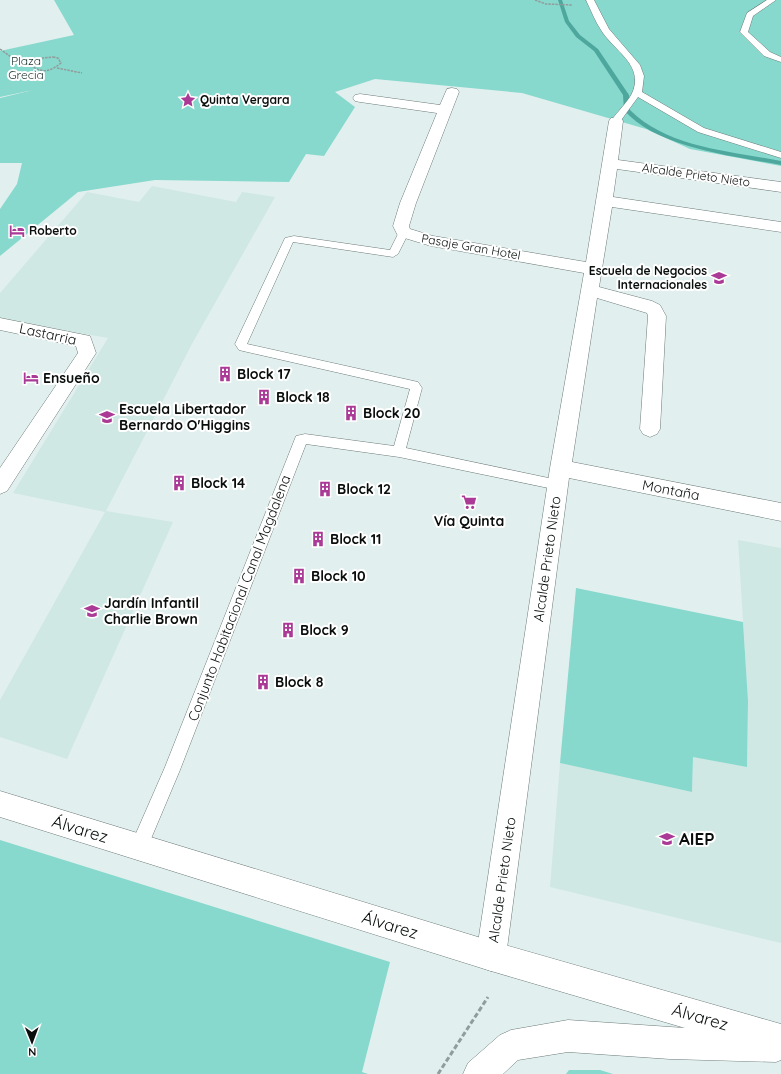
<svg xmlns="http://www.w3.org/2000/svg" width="781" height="1074" font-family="Quicksand,sans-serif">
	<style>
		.built { fill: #cfe8e4 }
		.green { fill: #87d8cd }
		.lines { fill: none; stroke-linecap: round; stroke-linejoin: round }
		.stream { fill: #4da79d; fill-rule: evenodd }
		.lane-casing { stroke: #6d7b79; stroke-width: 1 }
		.street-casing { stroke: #6d7b79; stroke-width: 1 }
		.primary-casing { stroke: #6d7b79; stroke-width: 1 }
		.path-far1 { stroke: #919d9b; stroke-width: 1.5; stroke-dasharray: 2.5 1; stroke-linecap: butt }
		.path { stroke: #919d9b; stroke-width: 3; stroke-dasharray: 5 2.5; stroke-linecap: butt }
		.lane { fill: #fff; fill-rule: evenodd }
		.street { fill: #fff; fill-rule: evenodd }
		.primary { fill: #fff; fill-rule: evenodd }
		.labels { text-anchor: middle; stroke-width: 4; stroke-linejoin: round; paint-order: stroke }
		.far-park-label { font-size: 12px; fill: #1c322f; stroke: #fff }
		.far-poi-label { font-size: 12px; font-weight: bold; fill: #090e0d; stroke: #fff; text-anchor: start }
		.far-street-label { font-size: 12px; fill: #090e0d; stroke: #fff }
		.street-label { font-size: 14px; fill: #090e0d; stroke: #fff }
		.poi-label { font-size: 14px; font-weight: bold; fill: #090e0d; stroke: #fff; text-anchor: start }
		.near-street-label { font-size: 17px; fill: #090e0d; stroke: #fff }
		.near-poi-label { font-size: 17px; font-weight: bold; fill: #090e0d; stroke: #fff; text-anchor: start }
	</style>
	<rect width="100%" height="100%" fill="#e1f0ee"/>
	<path class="built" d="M 152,186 L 236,202 L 242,192 L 275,197 L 193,342 L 106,511 L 173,522 L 67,759 L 0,737 L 0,700 L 105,512 L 13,493 L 108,338 L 0,319 L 0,293 L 87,192 L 139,202 Z
		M 738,540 L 781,548 L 781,943 L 550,887 L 560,763 L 692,792 L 693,756 L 747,767 L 748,701 Z"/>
	<path class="green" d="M 54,0 L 781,0 L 781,166 L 690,149 L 646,129 L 522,93 L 375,79 L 335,92 L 355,107 L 324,156 L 306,154 L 289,182 L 155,180 L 78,192 L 0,256 L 0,209 L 17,184 L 22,163 L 0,163 L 0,98 L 33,90 L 0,97 L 0,51 L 74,35 Z
		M 576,588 L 743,622 L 748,701 L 747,767 L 693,757 L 692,792 L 560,763 Z
		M 0,840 L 390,962 L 362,1072 L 368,1074 L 0,1074 Z
		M 569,1070 L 600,1070 L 613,1074 L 566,1074 Z"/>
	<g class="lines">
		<path class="stream" d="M 558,0 L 562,0 L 569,21 L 580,35 L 598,49 L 629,95 L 630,110 C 668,148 731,151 781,161 L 781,165 C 734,156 656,148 624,110 L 623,95 L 594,51 L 576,37 L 565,22 Z"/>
		<g class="lane-casing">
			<path id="lane" d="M 586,0 L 594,0 L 609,29 L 640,65 L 644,76 L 642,92 L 704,128 L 781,152 L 781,158 L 698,132 L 638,97 L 619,123 L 613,123 L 611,121 C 617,112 630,100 633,91 C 643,64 614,51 601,30 C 595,21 591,10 586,0 Z
				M 767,0 L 776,0 L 753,16 L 748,32 L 770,52 L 781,57 L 781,62 L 764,56 L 740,32 L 747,13 Z
				M 404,229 L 409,232 L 398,254 L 393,257 L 293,242 L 247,344 L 418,382 L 422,388 L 406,448 L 558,480 L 563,481 L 565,485 L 563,489 L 558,490 L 399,457 L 306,444 L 180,770 L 145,853 L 139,856 L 133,853 L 130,847 L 165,767 L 296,436 L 305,434 L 394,446 L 410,389 L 243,351 L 239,350 L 235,344 L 285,238 L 294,236 L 390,250 L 400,230 Z"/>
		</g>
		<g class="street-casing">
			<path id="street" d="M 452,88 L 457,89 L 459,92 L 416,203 L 409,226 L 410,229 L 433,236 L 586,262 L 609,121 L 611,118 L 621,118 L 623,121 L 618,160 L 781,182 L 781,192 L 617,169 L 613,197 L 781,222 L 781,232 L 612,207 L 599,287 L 652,301 L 660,305 L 666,316 L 660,429 L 657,434 L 650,437 L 643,434 L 640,429 L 648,316 L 647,313 L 597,298 L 572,462 L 781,503 L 781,521 L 569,478 L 506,956 L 502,967 L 491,971 L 480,967 L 476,956 L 550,468 L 584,273 L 431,246 L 398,236 L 393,226 L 400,203 L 437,113 L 360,102 L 355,101 L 353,98 L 355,95 L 360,94 L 440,105 L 447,89 Z
				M 0,318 L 90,336 L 96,353 L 7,491 L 0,494 L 0,468 L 78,353 L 76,346 L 0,330 Z"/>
		</g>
		<g class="primary-casing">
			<path id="primary" d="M 0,791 L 491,941 L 781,1024 L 781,1060 L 776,1062 L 670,1059 L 568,1052 L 518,1060 L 503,1074 L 463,1074 L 468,1063 L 500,1035 L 511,1030 L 568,1020 L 685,1028 L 491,971 L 0,817 Z"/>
		</g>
		<path class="path-far1" d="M 535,0 L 546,4 L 572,5
			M 0,49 L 11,57 L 33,63
			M 53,57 L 58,58 L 61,63 C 51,71 43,74 32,66 L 33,63 L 43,58 Z
			M 57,68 L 82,73"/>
		<path class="path" d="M 438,1074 L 488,997"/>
		<use href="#lane" class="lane"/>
		<use href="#street" class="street"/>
		<use href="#primary" class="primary"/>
	</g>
	<defs>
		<g id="sight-bare" transform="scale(1.2)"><path d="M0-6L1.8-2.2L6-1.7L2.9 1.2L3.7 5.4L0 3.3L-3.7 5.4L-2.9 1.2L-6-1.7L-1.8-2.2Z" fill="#aa3a96" stroke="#fff" stroke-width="2.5" paint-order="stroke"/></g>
		<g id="hotel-bare" transform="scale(1.2)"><path d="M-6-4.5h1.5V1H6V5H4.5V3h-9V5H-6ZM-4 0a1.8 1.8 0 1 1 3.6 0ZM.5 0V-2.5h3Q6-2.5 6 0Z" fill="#aa3a96" stroke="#fff" stroke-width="2.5" paint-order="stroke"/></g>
		<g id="university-bare" transform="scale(1.2)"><path d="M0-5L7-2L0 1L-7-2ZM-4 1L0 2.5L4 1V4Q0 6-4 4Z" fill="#aa3a96" stroke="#fff" stroke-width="2.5" paint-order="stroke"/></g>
		<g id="building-bare" transform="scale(1.2)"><path d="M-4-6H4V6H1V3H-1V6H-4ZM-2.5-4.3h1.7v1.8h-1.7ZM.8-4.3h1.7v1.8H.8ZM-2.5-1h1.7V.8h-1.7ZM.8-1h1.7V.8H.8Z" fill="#aa3a96" stroke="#fff" stroke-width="2.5" paint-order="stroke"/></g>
		<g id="school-bare" transform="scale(1.2)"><path d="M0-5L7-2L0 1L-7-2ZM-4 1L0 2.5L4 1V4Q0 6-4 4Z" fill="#aa3a96" stroke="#fff" stroke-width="2.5" paint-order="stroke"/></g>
		<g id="supermarket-bare" transform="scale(1.2)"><path d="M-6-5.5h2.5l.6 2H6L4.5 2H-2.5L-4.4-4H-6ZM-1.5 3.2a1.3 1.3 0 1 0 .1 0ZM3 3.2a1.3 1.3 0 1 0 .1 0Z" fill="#aa3a96" stroke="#fff" stroke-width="2.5" paint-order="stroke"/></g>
	</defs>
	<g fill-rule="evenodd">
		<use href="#sight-bare" x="188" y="100"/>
		<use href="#hotel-bare" x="17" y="231"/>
		<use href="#university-bare" x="719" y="278"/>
		<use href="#building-bare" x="225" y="374"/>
		<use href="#hotel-bare" x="31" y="378"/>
		<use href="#building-bare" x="264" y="397"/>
		<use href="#building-bare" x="351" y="413"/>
		<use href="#school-bare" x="107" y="417"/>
		<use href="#building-bare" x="179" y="483"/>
		<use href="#building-bare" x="325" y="489"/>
		<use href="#supermarket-bare" x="469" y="502"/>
		<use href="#building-bare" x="318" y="539"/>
		<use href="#building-bare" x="299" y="576"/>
		<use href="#school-bare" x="92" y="611"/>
		<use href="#building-bare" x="288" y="630"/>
		<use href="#building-bare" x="263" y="682"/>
		<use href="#university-bare" x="667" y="839"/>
	</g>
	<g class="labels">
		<g class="far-park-label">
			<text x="26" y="65">Plaza<tspan x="26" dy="14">Grecia</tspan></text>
		</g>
		<g class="far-poi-label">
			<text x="200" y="104">Quinta Vergara</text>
			<text x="29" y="235">Roberto</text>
			<text x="707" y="275" text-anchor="end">Escuela de Negocios<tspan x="707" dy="14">Internacionales</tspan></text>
		</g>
		<g class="far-street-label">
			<text transform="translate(696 175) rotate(8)" y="4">Alcalde Prieto Nieto</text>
			<text transform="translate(471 247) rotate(10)" y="4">Pasaje Gran Hotel</text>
		</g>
		<g class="street-label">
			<text transform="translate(48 334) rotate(12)" y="5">Lastarria</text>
			<text transform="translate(671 490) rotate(11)" y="5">Montaña</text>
			<text transform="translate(547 559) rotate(-82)" y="5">Alcalde Prieto Nieto</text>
			<text transform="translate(239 598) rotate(-69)" y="5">Conjunto Habitacional Canal Magdalena</text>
			<text transform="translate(502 880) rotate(-82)" y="5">Alcalde Prieto Nieto</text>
		</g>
		<g class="poi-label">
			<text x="237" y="379">Block 17</text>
			<text x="43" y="383">Ensueño</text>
			<text x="276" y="402">Block 18</text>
			<text x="119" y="414">Escuela Libertador<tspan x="119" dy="16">Bernardo O'Higgins</tspan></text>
			<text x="363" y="418">Block 20</text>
			<text x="191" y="488">Block 14</text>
			<text x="337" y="494">Block 12</text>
			<text x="469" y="526" text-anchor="middle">Vía Quinta</text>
			<text x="330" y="544">Block 11</text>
			<text x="311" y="581">Block 10</text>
			<text x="104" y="608">Jardín Infantil<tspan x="104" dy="16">Charlie Brown</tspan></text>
			<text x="300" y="635">Block 9</text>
			<text x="275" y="687">Block 8</text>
		</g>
		<g class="near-street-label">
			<text transform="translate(80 829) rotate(17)" y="6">Álvarez</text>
			<text transform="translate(390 925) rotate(17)" y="6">Álvarez</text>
			<text transform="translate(700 1017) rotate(16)" y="6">Álvarez</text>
		</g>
		<g class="near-poi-label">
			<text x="679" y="845">AIEP</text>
		</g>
	</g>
	<g transform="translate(32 1042) rotate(179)" stroke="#ffffff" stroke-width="3" paint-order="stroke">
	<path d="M0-3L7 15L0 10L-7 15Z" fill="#090e0d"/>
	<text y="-6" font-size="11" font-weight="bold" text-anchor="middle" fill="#090e0d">N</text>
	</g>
</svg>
